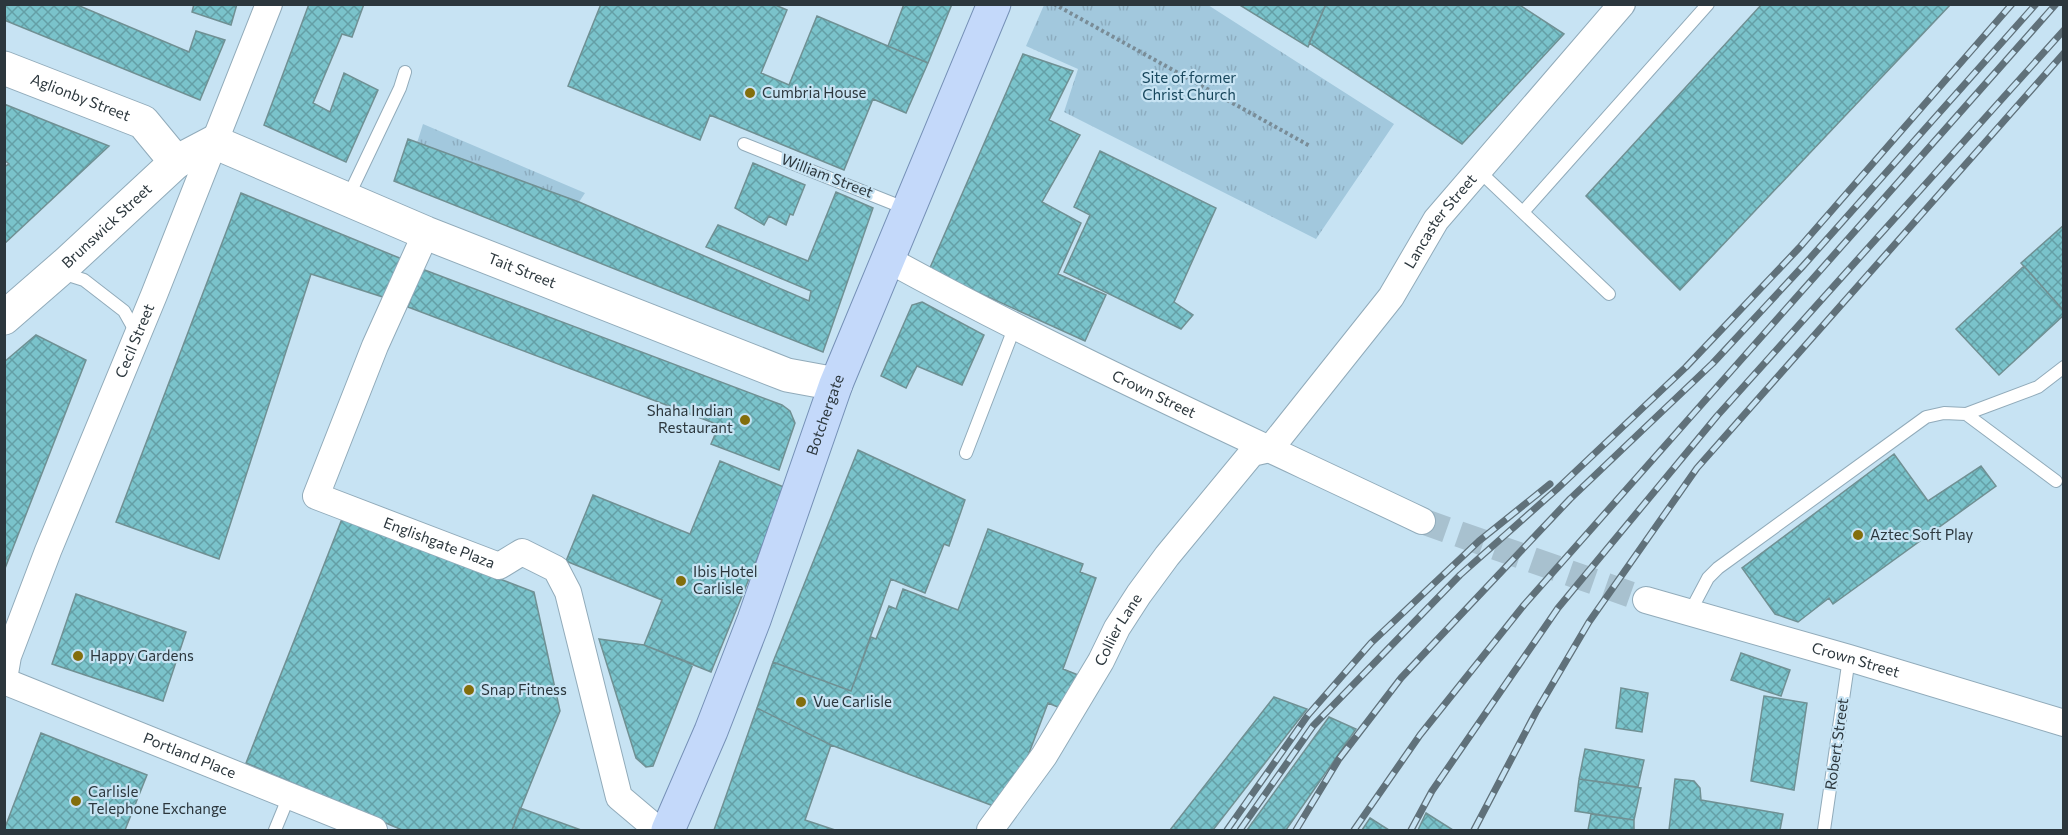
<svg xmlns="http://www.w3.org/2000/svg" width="2068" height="835" font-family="Commissioner,sans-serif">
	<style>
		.grass { fill: url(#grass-tufts) }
		.building { fill: url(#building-cross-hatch); stroke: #709093; stroke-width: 1.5 }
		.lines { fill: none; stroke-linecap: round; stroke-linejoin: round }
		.street-tunnel { stroke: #a8c1cf; stroke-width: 26; stroke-dasharray: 26 13; stroke-linecap: butt }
		.lane-casing { stroke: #91abba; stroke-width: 14 }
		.street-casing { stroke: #91abba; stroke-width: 28 }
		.secondary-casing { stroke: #91abba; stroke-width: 35 }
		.primary-casing { stroke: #7590b6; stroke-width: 35 }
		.path { stroke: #798c97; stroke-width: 4; stroke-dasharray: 3 3; stroke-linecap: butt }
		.lane { stroke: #fff; stroke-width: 12 }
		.street { stroke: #fff; stroke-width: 26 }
		.secondary { stroke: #fff; stroke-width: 33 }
		.primary { stroke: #c4d9fa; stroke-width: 33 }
		.rail-casing { stroke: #60717a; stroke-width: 7 }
		.rail { stroke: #c7e3f3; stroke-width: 4.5; stroke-dasharray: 14; stroke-linecap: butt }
		.poi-dot { fill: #836e0c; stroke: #c7e3f3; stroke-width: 2 }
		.labels { text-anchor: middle; stroke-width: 4.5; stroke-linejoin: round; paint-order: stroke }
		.park-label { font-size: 15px; fill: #18475d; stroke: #c7e3f3 }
		.poi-label { font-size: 15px; fill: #2c373d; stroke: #c7e3f3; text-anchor: start }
		.street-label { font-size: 15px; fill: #2c373d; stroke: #c7e3f3 }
	</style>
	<defs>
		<pattern id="grass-tufts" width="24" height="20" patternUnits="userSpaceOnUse" patternTransform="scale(1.5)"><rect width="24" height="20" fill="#a2c8dd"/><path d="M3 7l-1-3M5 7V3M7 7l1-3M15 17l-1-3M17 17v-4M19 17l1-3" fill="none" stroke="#8cacbf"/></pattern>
		<pattern id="building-cross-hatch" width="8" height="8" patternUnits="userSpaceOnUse" patternTransform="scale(1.5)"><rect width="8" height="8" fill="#7ac3cb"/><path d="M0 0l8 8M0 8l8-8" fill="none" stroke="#649fa6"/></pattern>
	</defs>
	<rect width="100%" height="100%" fill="#c7e3f3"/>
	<path class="grass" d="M 1044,5 L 1208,5 L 1394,124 L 1316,239 L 1064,112 L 1078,69 L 1026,46 Z
		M 423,124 L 585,193 L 579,202 L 417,143 Z"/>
	<path class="building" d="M 4,4 L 75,4 L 189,52 L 196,31 L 225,40 L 200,100 L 4,20 Z
		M 194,4 L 237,4 L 231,25 L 192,12 Z
		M 309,4 L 364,4 L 352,37 L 342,34 L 313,103 L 330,112 L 344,73 L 378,90 L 346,162 L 264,125 Z
		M 601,4 L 773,4 L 787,10 L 761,73 L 789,85 L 817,16 L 928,63 L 906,113 L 873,99 L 844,170 L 710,115 L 700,140 L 568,86 Z
		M 904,4 L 952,4 L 928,63 L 888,46 Z
		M 1238,4 L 1326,4 L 1308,47 Z
		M 1326,4 L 1518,4 L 1564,34 L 1462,144 L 1309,43 Z
		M 1762,4 L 1951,4 L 1680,290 L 1586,196 Z
		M 1023,54 L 1073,71 L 1049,120 L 1080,135 L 1042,202 L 1081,223 L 1058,274 L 1106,295 L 1085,341 L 929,270 Z
		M 4,104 L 109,146 L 4,244 L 4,167 L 9,164 L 4,160 Z
		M 408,139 L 579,202 L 809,301 L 811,291 L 706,247 L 718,225 L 808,261 L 836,192 L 873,208 L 823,352 L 394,181 Z
		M 1100,151 L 1216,208 L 1174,302 L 1193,315 L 1181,329 L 1064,272 L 1090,215 L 1074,207 Z
		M 753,163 L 805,185 L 793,215 L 790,214 L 786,225 L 769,216 L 764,225 L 735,208 Z
		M 241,193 L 402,259 L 386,298 L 311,274 L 219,559 L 116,522 Z
		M 2064,225 L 2064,311 L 2021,263 Z
		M 2024,266 L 2064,311 L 2064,315 L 1999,375 L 1956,329 Z
		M 422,269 L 782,405 L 790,411 L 795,423 L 779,470 L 711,444 L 719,425 L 408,307 Z
		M 922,302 L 984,335 L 962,385 L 917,366 L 906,388 L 881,376 L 912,305 Z
		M 36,335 L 86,360 L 4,571 L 4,362 Z
		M 858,450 L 965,500 L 949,546 L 944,544 L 925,593 L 891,579 L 851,691 L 773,662 Z
		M 1894,454 L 1928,501 L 1981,466 L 1996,486 L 1833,604 L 1829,598 L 1798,622 L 1775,614 L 1742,568 Z
		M 720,461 L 786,488 L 711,672 L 644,645 L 662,600 L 566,561 L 593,495 L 690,534 Z
		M 342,519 L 534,592 L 560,711 L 512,830 L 402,830 L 246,763 Z
		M 988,529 L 1083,564 L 1080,572 L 1096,578 L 1063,669 L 1078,675 L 1065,710 L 1048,703 L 1015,790 L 999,808 L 831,745 L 757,708 L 773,662 L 851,691 L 871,637 L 876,639 L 889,606 L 896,609 L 903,589 L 958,610 Z
		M 76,594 L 186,632 L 163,701 L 52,664 Z
		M 599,639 L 644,645 L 693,664 L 653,766 L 646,767 L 636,758 Z
		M 1741,653 L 1790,670 L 1781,696 L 1731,680 Z
		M 1621,688 L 1648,693 L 1642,732 L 1616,728 Z
		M 1764,696 L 1807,703 L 1794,790 L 1751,781 Z
		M 1274,697 L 1307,709 L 1213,830 L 1170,830 Z
		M 757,708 L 831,745 L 805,820 L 835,830 L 714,830 Z
		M 1329,717 L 1356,729 L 1286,830 L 1247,830 Z
		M 41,733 L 147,775 L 125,830 L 4,830 Z
		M 1585,749 L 1644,760 L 1638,787 L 1579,779 Z
		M 1579,779 L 1641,788 L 1634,820 L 1575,811 Z
		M 1675,779 L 1694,781 L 1700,788 L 1701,800 L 1783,814 L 1780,830 L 1669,830 Z
		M 520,808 L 581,830 L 512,830 Z
		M 1426,813 L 1453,830 L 1418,830 Z
		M 1591,814 L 1634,820 L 1634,830 L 1588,830 Z
		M 1370,818 L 1389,830 L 1362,830 Z"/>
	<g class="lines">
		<path class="street-tunnel" d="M 1422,521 L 1646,600"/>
		<g class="lane-casing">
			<path id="lane" d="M 744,144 L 907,209
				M 1479,171 L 1609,294
				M 348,197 L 400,88 L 405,72
				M 1523,212 L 1708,4
				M 62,273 L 84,280 L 124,311 L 137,334
				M 1966,414 L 2038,387 L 2064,367
				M 966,453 L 1015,326
				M 1690,612 L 1708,578 L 1718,568 L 1926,417 L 1944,413 L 1966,414 L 2056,481
				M 275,830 L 289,796
				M 1824,830 L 1849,658"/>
		</g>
		<g class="street-casing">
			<g id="street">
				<path id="s1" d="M 426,233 L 375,346 L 316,496 L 499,566 L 522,552 L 556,569 L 568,592 L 619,797 L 658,830"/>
				<path id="s2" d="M 889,260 C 1062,355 1243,436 1422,521"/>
				<path id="s3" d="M 1270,449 L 1391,297 L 1436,220 L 1622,4"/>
				<path id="s4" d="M 1646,600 L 1849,658 L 2064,723"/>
				<path id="s5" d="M 4,679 L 8,656 L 48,551 L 154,295 L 269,4"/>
				<path id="s6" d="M 4,681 L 374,830"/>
				<path id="s7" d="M 990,830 L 1044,756 L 1101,661 L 1117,628 L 1139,594 L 1167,556 L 1252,453 L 1270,449"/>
			</g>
		</g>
		<g class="secondary-casing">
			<g id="secondary">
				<path id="s8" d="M 4,68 L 143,122 L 176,162"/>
				<path id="s9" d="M 4,318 L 66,264 L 176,162 L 214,142 L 426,233 L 787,375 L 836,384"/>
			</g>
		</g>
		<g class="primary-casing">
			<g id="primary">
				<path id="s10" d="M 668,830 L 711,731 L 754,620 L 836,384 L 994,4"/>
			</g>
		</g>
		<path class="path" d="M 1054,4 L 1310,146"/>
		<use href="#lane" class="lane"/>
		<use href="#street" class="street"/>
		<use href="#secondary" class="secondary"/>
		<use href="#primary" class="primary"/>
		<g class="rail-casing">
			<path id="rail" d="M 1227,830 L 1308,715 L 1371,643 L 1479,541 L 1550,484
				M 1240,830 L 1313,726 L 1460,575 L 1557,489 L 1686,367 L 1799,248 L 2012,4
				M 1296,830 L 1339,759 L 1401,678 L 1570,499 L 1713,363 L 1803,266 L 2036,4
				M 1354,830 L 1420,735 L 1524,605 L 2056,4
				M 1411,830 L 1432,791 L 1558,608 L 1717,416 L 2064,30
				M 1474,830 L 1536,712 L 1589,622 L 1697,468 L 2064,53"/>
		</g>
		<use href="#rail" class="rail"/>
	</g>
	<g class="poi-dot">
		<circle cx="750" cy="93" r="6"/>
		<circle cx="745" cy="420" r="6"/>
		<circle cx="1858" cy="535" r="6"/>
		<circle cx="681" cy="581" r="6"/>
		<circle cx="78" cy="656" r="6"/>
		<circle cx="469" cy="690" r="6"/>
		<circle cx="801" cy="702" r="6"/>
		<circle cx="76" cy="801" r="6"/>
	</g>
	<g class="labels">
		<g class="park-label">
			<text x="1189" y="83">Site of former<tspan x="1189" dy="17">Christ Church</tspan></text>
		</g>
		<g class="poi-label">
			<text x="762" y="98">Cumbria House</text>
			<text x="733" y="416" text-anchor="end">Shaha Indian<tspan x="733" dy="17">Restaurant</tspan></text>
			<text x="1870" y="540">Aztec Soft Play</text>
			<text x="693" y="577">Ibis Hotel<tspan x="693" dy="17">Carlisle</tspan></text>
			<text x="90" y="661">Happy Gardens</text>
			<text x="481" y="695">Snap Fitness</text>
			<text x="813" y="707">Vue Carlisle</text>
			<text x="88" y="797">Carlisle<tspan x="88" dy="17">Telephone Exchange</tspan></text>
		</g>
		<g class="street-label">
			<text dy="5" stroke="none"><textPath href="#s8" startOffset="82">Aglionby Street</textPath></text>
			<text transform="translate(827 176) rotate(21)" y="5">William Street</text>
			<text dy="5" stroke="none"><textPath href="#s3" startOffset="285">Lancaster Street</textPath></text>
			<text dy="5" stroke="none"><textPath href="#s9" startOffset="138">Brunswick Street</textPath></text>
			<text dy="5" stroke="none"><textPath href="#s9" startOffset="609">Tait Street</textPath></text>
			<text dy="5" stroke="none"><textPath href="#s5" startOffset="363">Cecil Street</textPath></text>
			<text dy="5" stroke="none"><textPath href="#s2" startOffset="297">Crown Street</textPath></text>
			<text dy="5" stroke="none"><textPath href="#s10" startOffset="444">Botchergate</textPath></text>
			<text dy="5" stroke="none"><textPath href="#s1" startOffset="417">Englishgate Plaza</textPath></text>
			<text dy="5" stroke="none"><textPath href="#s7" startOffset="238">Collier Lane</textPath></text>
			<text dy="5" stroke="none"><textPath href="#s4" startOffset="218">Crown Street</textPath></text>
			<text transform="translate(1837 744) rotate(-82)" y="5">Robert Street</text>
			<text dy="5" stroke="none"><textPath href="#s6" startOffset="200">Portland Place</textPath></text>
		</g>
	</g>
	<rect width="2068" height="835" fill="none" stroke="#2c373d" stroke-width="12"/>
</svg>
